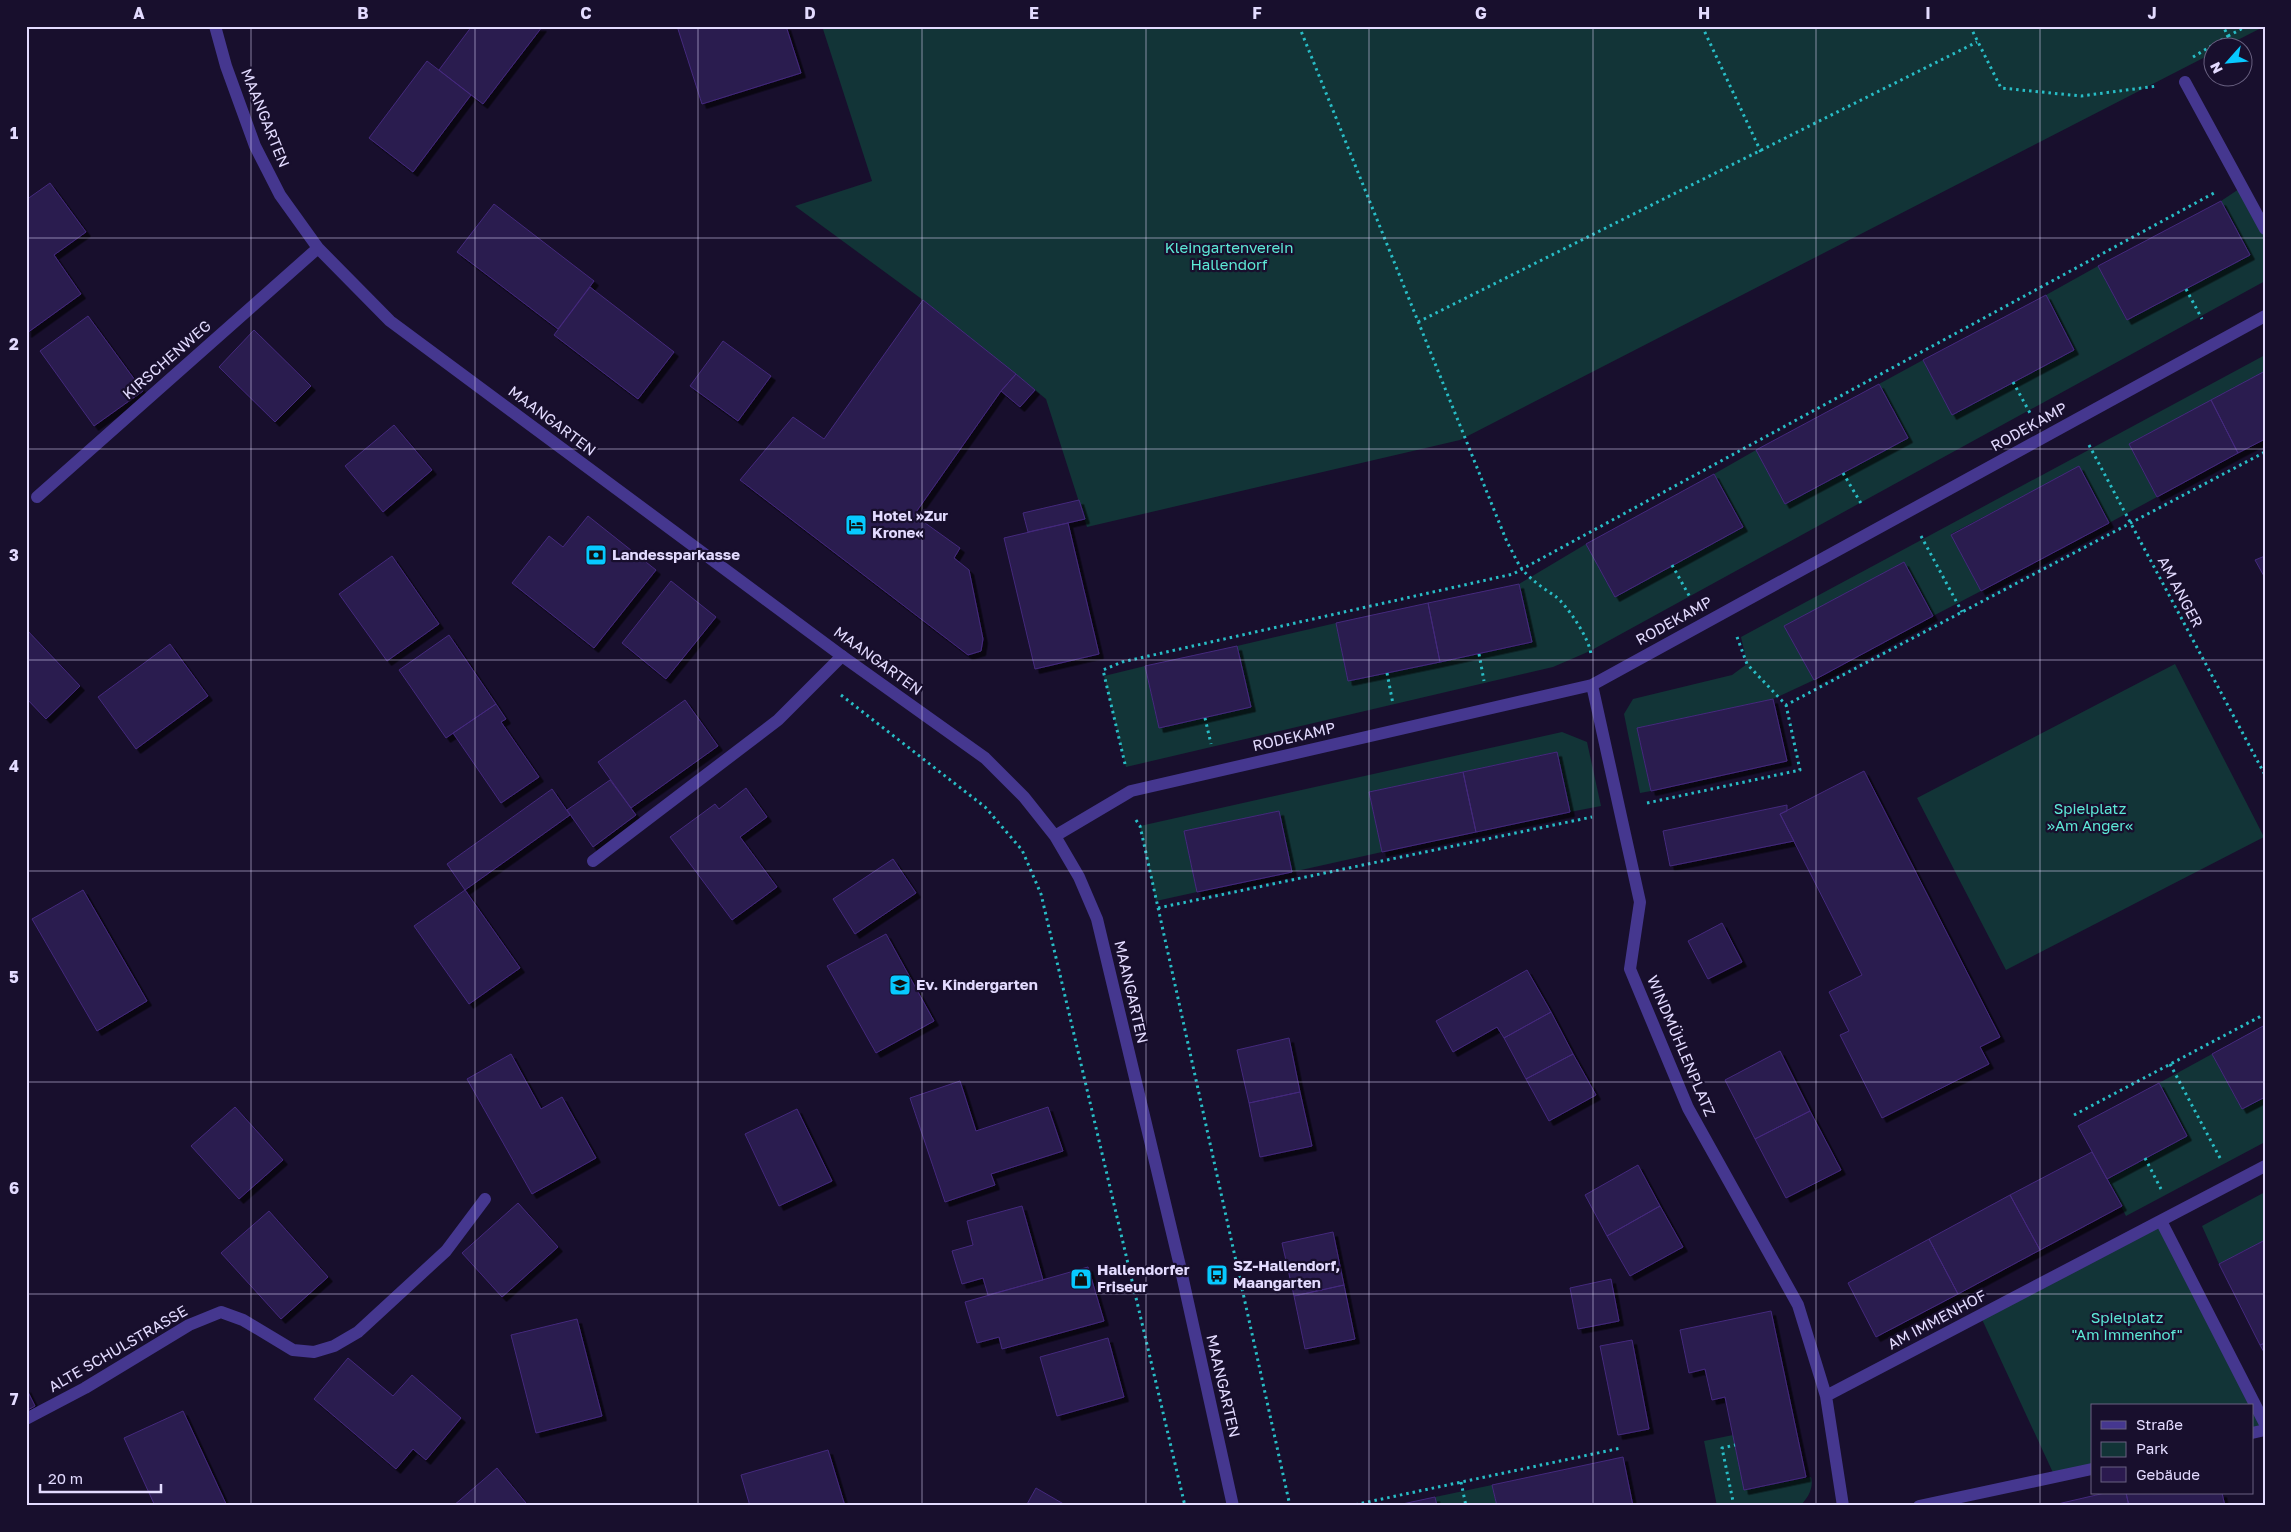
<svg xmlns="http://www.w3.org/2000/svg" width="2291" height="1532" font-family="'Golos Text',sans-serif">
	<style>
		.green { fill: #123437 }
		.building { fill: #2b1a4f; stroke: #442a7d; filter: url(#shadow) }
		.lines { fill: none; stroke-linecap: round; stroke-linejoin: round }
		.path { stroke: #28bdc6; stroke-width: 3; stroke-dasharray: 2.5 4; stroke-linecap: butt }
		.service { stroke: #45378f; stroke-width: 12 }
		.minor { stroke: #45378f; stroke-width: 12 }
		.grid { fill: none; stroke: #e3dbff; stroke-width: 1; stroke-opacity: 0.55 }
		.labels { text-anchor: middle; stroke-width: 4.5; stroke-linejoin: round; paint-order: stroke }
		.street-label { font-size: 15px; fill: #e3dbff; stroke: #180f2d }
		.park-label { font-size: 15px; fill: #5de9d7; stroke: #180f2d }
		.poi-label { font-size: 15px; font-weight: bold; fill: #e3dbff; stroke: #180f2d; text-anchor: start }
		.neatline { fill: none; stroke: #e3dbff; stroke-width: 2 }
		.grid-label { font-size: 16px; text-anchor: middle; font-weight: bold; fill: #e3dbff }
	</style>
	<defs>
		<filter id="shadow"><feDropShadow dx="4.5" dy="4.5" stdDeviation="0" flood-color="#0009"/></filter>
	</defs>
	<rect width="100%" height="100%" fill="#180f2d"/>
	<path class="green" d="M 822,26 L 2265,26 L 2224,47 L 2214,48 L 2213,53 L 1460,440 L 1087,527 L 1046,399 L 923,300 L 795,206 L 872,181 Z
		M 2242,187 L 2265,229 L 2265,281 L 1590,651 L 1553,667 L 1126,767 L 1104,676 L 1145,666 L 1159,728 L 1251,707 L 1237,646 L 1336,623 L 1348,681 L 1532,643 L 1519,584 L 1586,544 L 1615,596 L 1743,527 L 1714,474 L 1756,450 L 1785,504 L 1908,438 L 1879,384 L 1923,360 L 1952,414 L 2046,295 L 2098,266 L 2127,320 L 2249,255 L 2221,201 Z
		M 2265,355 L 2265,372 L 2129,444 L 2157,497 L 2109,523 L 2079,467 L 1951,534 L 1981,591 L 1933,616 L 1904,562 L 1785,626 L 1814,680 L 1773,699 L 1637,728 L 1651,791 L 1640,793 L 1624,714 L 1633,699 L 1732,675 L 1747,664 L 1741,637 Z
		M 2175,664 L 2264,837 L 2006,970 L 1917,798 Z
		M 1562,732 L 1587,742 L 1601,806 L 1570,812 L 1556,752 L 1369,792 L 1382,852 L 1292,872 L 1279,811 L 1184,831 L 1197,892 L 1156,901 L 1140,826 Z
		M 2212,1054 L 2242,1109 L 2265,1097 L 2265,1142 L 2126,1216 L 2107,1179 L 2187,1136 L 2159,1083 Z
		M 2265,1192 L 2265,1240 L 2219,1264 L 2202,1226 Z
		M 2161,1221 L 2265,1424 L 2252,1433 L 2252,1406 L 2092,1406 L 2092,1469 L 2055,1477 L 1980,1315 Z
		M 1733,1435 L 1745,1490 L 1811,1477 C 1814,1488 1808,1498 1800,1506 L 1717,1506 L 1704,1441 Z
		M 1492,1485 L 1497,1506 L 1437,1506 L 1435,1497 Z"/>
	<path class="building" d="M 472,26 L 542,27 L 483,104 L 439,70 Z
		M 677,26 L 786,26 L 801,73 L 702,104 Z
		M 427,61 L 471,95 L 413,172 L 369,138 Z
		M 50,183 L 86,232 L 54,255 L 81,294 L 27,333 L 26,200 Z
		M 2221,201 L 2250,255 L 2127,320 L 2098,266 Z
		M 494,204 L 594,281 L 558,329 L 457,252 Z
		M 590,287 L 674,352 L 638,399 L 554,335 Z
		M 2046,295 L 2074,350 L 1952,415 L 1923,360 Z
		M 923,300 L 1016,374 L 1001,391 L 914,515 L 960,548 L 954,558 L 969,570 L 983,639 L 981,651 L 968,655 L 740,480 L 793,417 L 824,439 Z
		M 88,316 L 143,391 L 94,426 L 40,351 Z
		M 254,330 L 311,386 L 275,422 L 219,367 Z
		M 723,341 L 771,376 L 738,421 L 690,386 Z
		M 2265,371 L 2265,439 L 2238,453 L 2211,400 Z
		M 1016,374 L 1035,390 L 1020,407 L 1001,391 Z
		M 1879,384 L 1908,438 L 1785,504 L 1756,450 Z
		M 2211,400 L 2238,453 L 2157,497 L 2129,444 Z
		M 394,425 L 432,470 L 383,512 L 345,466 Z
		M 2079,466 L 2109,523 L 1981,591 L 1951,535 Z
		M 1714,474 L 1743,527 L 1615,597 L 1586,544 Z
		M 1079,500 L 1085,519 L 1028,532 L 1023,513 Z
		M 588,516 L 656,570 L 594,648 L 512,583 L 549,536 L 563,547 Z
		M 1068,523 L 1099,654 L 1035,669 L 1004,538 Z
		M 392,556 L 439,624 L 387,661 L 339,594 Z
		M 2265,556 L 2265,578 L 2255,560 Z
		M 1904,562 L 1933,616 L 1814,680 L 1784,626 Z
		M 671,581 L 716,617 L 666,679 L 622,643 Z
		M 1519,584 L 1532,642 L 1440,662 L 1428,603 Z
		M 1428,603 L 1440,662 L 1348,681 L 1336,623 Z
		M 26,629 L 80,686 L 46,719 L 26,698 Z
		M 449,635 L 496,704 L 446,738 L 399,670 Z
		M 170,644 L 208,696 L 136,749 L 98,697 Z
		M 1237,646 L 1251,707 L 1159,728 L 1145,666 Z
		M 1773,699 L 1787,761 L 1651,791 L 1637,728 Z
		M 685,700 L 718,746 L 631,808 L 598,762 Z
		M 496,704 L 506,719 L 501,722 L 539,777 L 501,803 L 453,733 Z
		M 1557,752 L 1570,812 L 1476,832 L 1463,772 Z
		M 1864,771 L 2000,1037 L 1980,1047 L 1989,1064 L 1882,1118 L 1840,1035 L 1849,1031 L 1829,992 L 1862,975 L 1780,814 Z
		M 1463,772 L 1476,832 L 1382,852 L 1369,792 Z
		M 610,780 L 636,815 L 593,847 L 567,810 Z
		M 746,788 L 767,817 L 740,837 L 777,887 L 732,920 L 670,837 L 715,804 L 719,809 Z
		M 552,789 L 570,815 L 465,890 L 447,864 Z
		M 1787,805 L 1787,811 L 1780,814 L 1794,841 L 1670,866 L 1663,831 Z
		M 1279,811 L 1292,872 L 1197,892 L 1184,831 Z
		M 893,859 L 916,893 L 855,934 L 833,899 Z
		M 83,890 L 147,1001 L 97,1031 L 32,919 Z
		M 465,890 L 520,968 L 469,1004 L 414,926 Z
		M 1722,923 L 1742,962 L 1708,979 L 1688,941 Z
		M 886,934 L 934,1021 L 876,1053 L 827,966 Z
		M 1527,970 L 1551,1012 L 1504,1038 L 1497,1027 L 1453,1052 L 1436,1021 Z
		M 1551,1012 L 1573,1054 L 1526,1079 L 1504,1038 Z
		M 2265,1025 L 2265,1097 L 2242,1109 L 2212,1054 Z
		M 1289,1038 L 1300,1092 L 1249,1103 L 1237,1050 Z
		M 1780,1051 L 1810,1111 L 1755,1139 L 1725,1080 Z
		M 511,1054 L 541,1109 L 562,1097 L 596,1158 L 532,1194 L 467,1079 Z
		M 1573,1054 L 1596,1095 L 1549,1121 L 1526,1079 Z
		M 960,1081 L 976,1131 L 1048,1107 L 1063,1151 L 991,1174 L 995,1185 L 945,1202 L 910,1098 Z
		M 2159,1083 L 2187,1136 L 2107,1179 L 2078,1126 Z
		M 1300,1092 L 1312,1146 L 1260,1157 L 1249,1103 Z
		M 235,1107 L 283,1160 L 239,1199 L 191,1146 Z
		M 797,1109 L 832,1181 L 779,1206 L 745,1134 Z
		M 1810,1111 L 1841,1170 L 1786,1198 L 1755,1139 Z
		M 2092,1152 L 2122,1206 L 2040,1250 L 2010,1195 Z
		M 1638,1165 L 1660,1206 L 1607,1236 L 1585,1195 Z
		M 2010,1195 L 2040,1250 L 1958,1294 L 1929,1239 Z
		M 518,1203 L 558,1247 L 502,1297 L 462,1253 Z
		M 1022,1206 L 1043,1280 L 988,1295 L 983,1278 L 962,1284 L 952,1251 L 973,1245 L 967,1221 Z
		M 1660,1206 L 1683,1247 L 1630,1276 L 1607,1236 Z
		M 269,1211 L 328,1277 L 281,1319 L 221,1253 Z
		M 1333,1232 L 1344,1285 L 1294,1296 L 1282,1243 Z
		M 1929,1239 L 1958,1294 L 1876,1337 L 1848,1283 Z
		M 2265,1240 L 2265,1343 L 2260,1345 L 2219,1264 Z
		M 1088,1267 L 1104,1321 L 1002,1349 L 999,1337 L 977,1343 L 965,1302 Z
		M 1611,1279 L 1619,1321 L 1578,1329 L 1570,1288 Z
		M 1344,1285 L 1355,1339 L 1305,1349 L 1294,1296 Z
		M 1771,1311 L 1806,1477 L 1744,1490 L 1725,1397 L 1712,1400 L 1705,1369 L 1689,1373 L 1680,1330 Z
		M 577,1319 L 602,1416 L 536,1433 L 511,1335 Z
		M 1108,1338 L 1124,1397 L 1057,1416 L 1040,1357 Z
		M 1632,1340 L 1649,1429 L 1618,1435 L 1600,1346 Z
		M 2265,1343 L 2265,1354 L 2260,1345 Z
		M 348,1358 L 393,1396 L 412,1375 L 461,1418 L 426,1460 L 413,1449 L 396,1469 L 314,1399 Z
		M 26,1388 L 35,1406 L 26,1411 Z
		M 183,1411 L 227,1506 L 155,1506 L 124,1438 Z
		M 828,1450 L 845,1506 L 750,1506 L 741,1475 Z
		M 1623,1457 L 1633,1506 L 1497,1506 L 1492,1485 Z
		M 497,1468 L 526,1503 L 523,1506 L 453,1506 Z
		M 1036,1488 L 1067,1506 L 1026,1506 Z
		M 2105,1493 L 2126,1493 L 2129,1506 L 2049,1506 Z
		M 2126,1493 L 2222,1493 L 2225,1506 L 2129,1506 Z
		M 1435,1497 L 1437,1506 L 1393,1506 Z"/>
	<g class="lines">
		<path class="path" d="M 1299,26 L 1507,542 C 1512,550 1516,561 1522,569 C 1531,580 1543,588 1555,596 C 1567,605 1590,639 1591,655
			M 1702,26 L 1761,152
			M 1970,26 L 2001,88 L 2081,96 L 2157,86
			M 2228,36 L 2247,26
			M 2193,57 L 2228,36 L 2223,26
			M 2186,289 L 2202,319
			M 1418,322 L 1977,42
			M 2013,382 L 2030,413
			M 2089,445 L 2265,775
			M 1843,473 L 1862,505
			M 1921,536 L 1962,612
			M 1672,565 L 1691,599
			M 1737,637 L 1747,664 L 1786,705 L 2265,452
			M 1479,654 L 1484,681
			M 1387,673 L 1393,704
			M 841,695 L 985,807 L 1022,850 L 1041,894 L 1185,1506
			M 1205,718 L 1211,744
			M 1125,764 L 1103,670 L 1122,662 L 1513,574 L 2214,193
			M 1647,803 L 1800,770 L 1786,705
			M 1136,820 L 1140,826 L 1290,1506
			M 1158,908 L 1592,817
			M 2170,1064 L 2220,1158
			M 2074,1115 L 2265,1014
			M 2145,1158 L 2161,1189
			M 1461,1482 L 1466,1506
			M 1349,1506 L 1621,1448
			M 1734,1506 L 1722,1448 L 1735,1445"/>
		<path class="service" d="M 593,861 L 778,720 L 842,656"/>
		<path class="minor" d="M 215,26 L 226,66 L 255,146 L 280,195 L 318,248 L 390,321 L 842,656 L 985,758 L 1024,797 L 1055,836 L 1079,877 L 1097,919 L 1180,1266 L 1233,1506
			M 2185,82 L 2265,229
			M 37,497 L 318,248
			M 1592,685 L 1640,902 L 1630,969 L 1688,1108 L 1798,1305 L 1826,1396
			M 1055,836 L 1131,791 L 1592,685 L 2265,316
			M 2161,1221 L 2265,1424
			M 26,1419 L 85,1388 L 189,1325 L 221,1312 L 243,1320 L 293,1350 L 314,1352 L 334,1346 L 358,1332 L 446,1251 L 485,1199
			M 2252,1433 L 2265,1430
			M 1843,1506 L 1826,1396 L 2265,1166
			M 1919,1506 L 2092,1469"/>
	</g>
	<path class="grid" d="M 251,26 L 251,1506M 475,26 L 475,1506M 698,26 L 698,1506M 922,26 L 922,1506M 1146,26 L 1146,1506M 1369,26 L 1369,1506M 1593,26 L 1593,1506M 1816,26 L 1816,1506M 2040,26 L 2040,1506M 26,238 L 2265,238M 26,449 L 2265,449M 26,660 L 2265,660M 26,871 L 2265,871M 26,1082 L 2265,1082M 26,1294 L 2265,1294"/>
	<defs>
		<g id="hotel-square" transform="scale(1.125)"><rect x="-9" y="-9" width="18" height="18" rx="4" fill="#07c9ff" stroke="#180f2d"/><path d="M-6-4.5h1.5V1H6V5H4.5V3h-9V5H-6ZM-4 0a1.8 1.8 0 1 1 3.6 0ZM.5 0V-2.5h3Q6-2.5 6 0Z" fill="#111"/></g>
		<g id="bank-square" transform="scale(1.125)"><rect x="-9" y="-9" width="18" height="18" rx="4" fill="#07c9ff" stroke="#180f2d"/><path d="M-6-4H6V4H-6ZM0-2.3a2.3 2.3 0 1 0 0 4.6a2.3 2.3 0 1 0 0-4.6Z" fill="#111"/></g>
		<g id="school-square" transform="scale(1.125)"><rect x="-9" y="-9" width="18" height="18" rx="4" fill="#07c9ff" stroke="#180f2d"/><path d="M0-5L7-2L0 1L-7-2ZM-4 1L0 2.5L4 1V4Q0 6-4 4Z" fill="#111"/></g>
		<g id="bus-square" transform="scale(1.125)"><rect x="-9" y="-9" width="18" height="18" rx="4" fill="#07c9ff" stroke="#180f2d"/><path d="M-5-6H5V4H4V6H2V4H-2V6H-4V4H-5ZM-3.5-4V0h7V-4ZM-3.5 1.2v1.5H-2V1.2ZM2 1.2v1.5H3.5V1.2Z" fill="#111"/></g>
		<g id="shop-square" transform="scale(1.125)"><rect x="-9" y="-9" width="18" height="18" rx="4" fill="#07c9ff" stroke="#180f2d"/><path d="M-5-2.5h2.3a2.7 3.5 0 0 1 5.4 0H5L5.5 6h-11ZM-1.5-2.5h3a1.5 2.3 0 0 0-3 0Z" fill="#111"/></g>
	</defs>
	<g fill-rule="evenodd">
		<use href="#hotel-square" x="856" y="525"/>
		<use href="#bank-square" x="596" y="555"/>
		<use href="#school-square" x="900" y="985"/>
		<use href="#bus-square" x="1217" y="1275"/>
		<use href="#shop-square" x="1081" y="1279"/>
	</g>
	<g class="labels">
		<g class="street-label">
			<text transform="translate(265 118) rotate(68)" y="5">MAANGARTEN</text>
			<text transform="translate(167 360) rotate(-41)" y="5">KIRSCHENWEG</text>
			<text transform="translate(552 421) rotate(37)" y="5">MAANGARTEN</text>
			<text transform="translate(2029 427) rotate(-29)" y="5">RODEKAMP</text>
			<text transform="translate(2180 592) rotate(62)" y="5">AM ANGER</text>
			<text transform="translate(1674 621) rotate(-29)" y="5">RODEKAMP</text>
			<text transform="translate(878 661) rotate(36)" y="5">MAANGARTEN</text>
			<text transform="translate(1294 737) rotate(-13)" y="5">RODEKAMP</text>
			<text transform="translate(1131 992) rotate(77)" y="5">MAANGARTEN</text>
			<text transform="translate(1681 1046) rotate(67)" y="5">WINDMÜHLENPLATZ</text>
			<text transform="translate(1937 1320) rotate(-28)" y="5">AM IMMENHOF</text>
			<text transform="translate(118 1349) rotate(-30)" y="5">ALTE SCHULSTRASSE</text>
			<text transform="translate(1223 1386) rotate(77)" y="5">MAANGARTEN</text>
		</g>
		<g class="park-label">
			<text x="1229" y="253">Kleingartenverein<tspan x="1229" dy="17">Hallendorf</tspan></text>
			<text x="2090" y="814">Spielplatz<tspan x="2090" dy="17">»Am Anger«</tspan></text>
			<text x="2127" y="1323">Spielplatz<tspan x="2127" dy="17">"Am Immenhof"</tspan></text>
		</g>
		<g class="poi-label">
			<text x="872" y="521">Hotel »Zur<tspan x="872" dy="17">Krone«</tspan></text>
			<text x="612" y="560">Landessparkasse</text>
			<text x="916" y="990">Ev. Kindergarten</text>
			<text x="1233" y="1271">SZ-Hallendorf,<tspan x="1233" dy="17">Maangarten</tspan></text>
			<text x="1097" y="1275">Hallendorfer<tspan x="1097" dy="17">Friseur</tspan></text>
		</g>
	</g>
	<rect width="2291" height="1532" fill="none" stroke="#180f2d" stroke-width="55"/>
	<rect x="2091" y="1404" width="162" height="90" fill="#180f2d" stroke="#696181"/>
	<rect x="2101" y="1421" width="25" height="8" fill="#45378f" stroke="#696181"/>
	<text x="2136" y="1430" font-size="15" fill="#e3dbff">Straße</text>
	<rect x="2101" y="1442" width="25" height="15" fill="#123437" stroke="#696181"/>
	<text x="2136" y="1454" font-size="15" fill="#e3dbff">Park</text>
	<rect x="2101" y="1467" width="25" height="15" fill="#2b1a4f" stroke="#696181"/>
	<text x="2136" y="1480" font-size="15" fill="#e3dbff">Gebäude</text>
	<g transform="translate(2228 62) rotate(243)"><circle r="24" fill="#180f2d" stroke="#696181"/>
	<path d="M0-4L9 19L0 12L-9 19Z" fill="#07c9ff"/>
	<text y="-8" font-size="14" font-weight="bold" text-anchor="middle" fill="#e3dbff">N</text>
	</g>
	<path d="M40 1484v8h121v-8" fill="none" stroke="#e3dbff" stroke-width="2.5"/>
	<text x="48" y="1484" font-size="15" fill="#e3dbff" stroke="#180f2d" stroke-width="4" paint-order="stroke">20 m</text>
	<rect x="28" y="28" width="2236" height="1476" class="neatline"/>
	<g class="grid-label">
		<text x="139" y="19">A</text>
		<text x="363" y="19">B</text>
		<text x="586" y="19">C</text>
		<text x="810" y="19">D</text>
		<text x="1034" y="19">E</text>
		<text x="1257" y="19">F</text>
		<text x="1481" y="19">G</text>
		<text x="1704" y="19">H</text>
		<text x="1928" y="19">I</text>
		<text x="2152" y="19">J</text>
		<text x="14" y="139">1</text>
		<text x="14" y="350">2</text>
		<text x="14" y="561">3</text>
		<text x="14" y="772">4</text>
		<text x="14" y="983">5</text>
		<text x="14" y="1194">6</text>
		<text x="14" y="1405">7</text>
	</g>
</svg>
